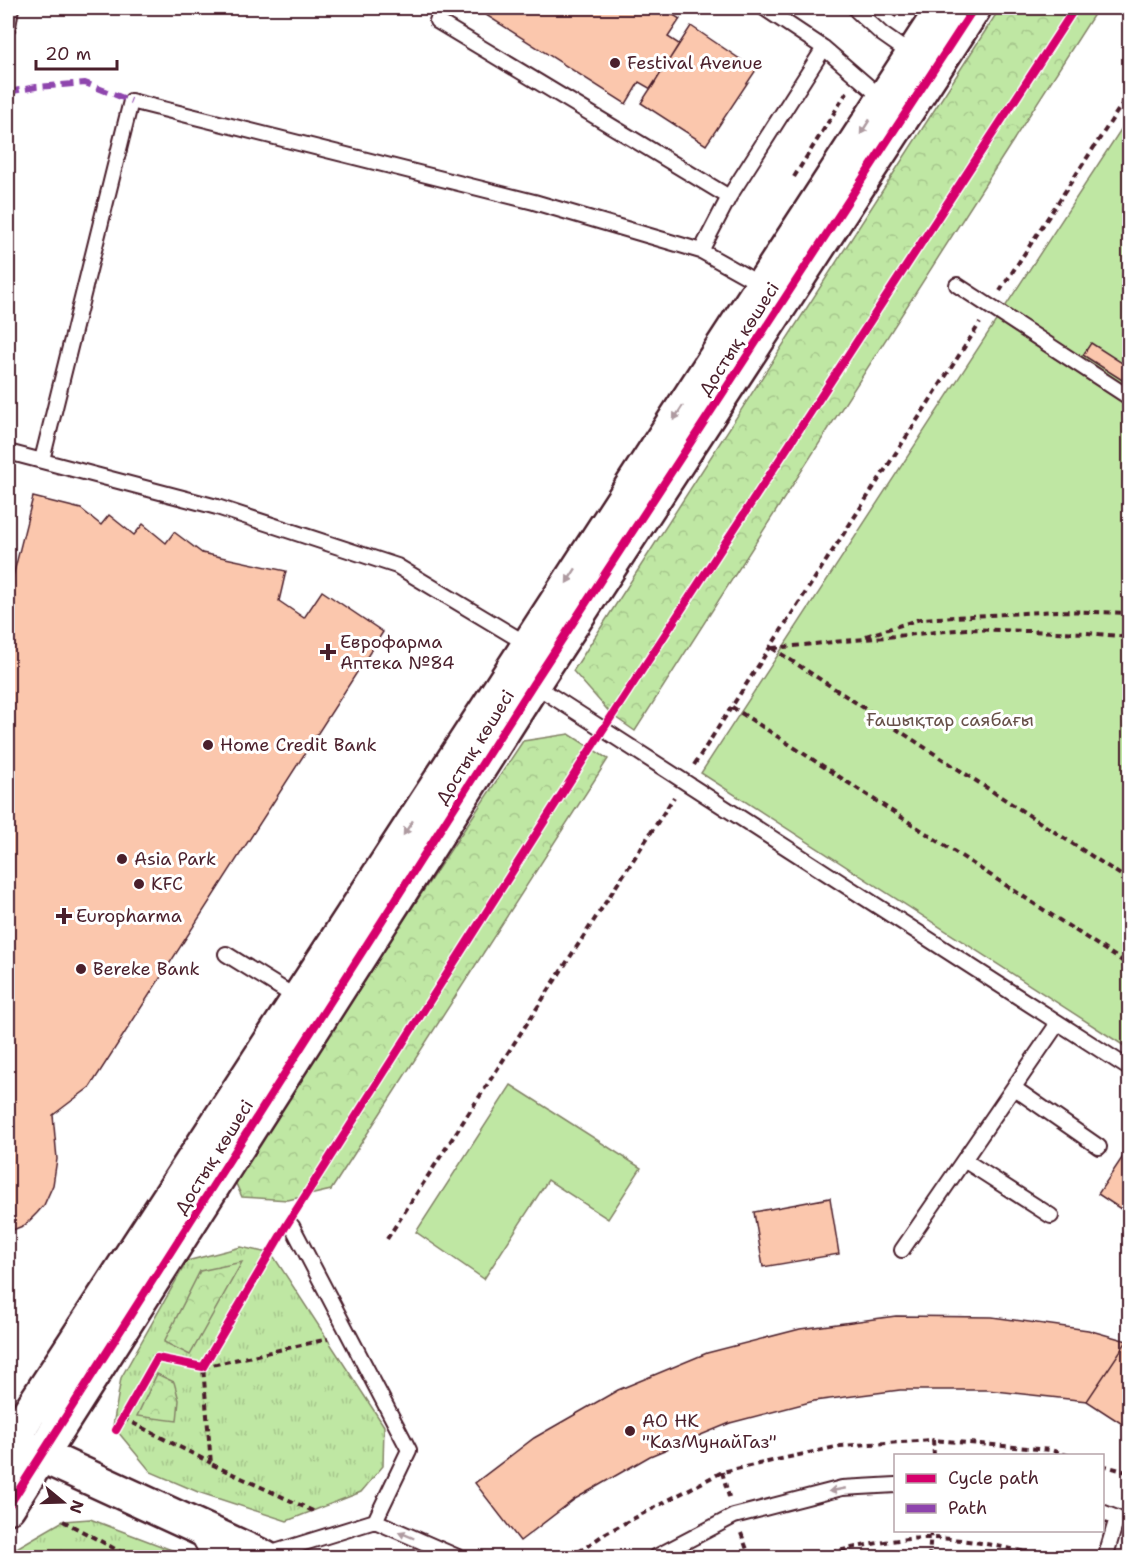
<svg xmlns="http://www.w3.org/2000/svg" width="1137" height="1565" font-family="'Shantell Sans',sans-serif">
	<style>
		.grass { fill: url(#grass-tufts); stroke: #848367; stroke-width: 1.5 }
		.forest { fill: url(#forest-crowns); stroke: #848367; stroke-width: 1.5 }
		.park { fill: #bfe7a3; stroke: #848367; stroke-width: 1.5 }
		.building { fill: #fbc7ad; stroke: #4a1f2b; stroke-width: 1.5 }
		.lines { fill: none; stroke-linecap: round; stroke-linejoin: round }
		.service-casing { stroke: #4a1f2b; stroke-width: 18 }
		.tertiary-casing { stroke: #4a1f2b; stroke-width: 38 }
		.secondary-casing { stroke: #4a1f2b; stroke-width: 38 }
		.path { stroke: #4a1f2b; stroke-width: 4; stroke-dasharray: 6 4.5; stroke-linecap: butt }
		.service { stroke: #fff; stroke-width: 14 }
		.tertiary { stroke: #fff; stroke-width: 33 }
		.secondary { stroke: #fff; stroke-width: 33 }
		.quiet { stroke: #8e44ad; stroke-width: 6; stroke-dasharray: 12 6; stroke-linecap: butt }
		.cycleway-casing { stroke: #fff; stroke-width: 11 }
		.cycleway { stroke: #d6006c; stroke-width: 8 }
		.oneway { fill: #ae9aa0 }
		.poi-dot { fill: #4a1f2b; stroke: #fff; stroke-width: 2 }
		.labels { text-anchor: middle; stroke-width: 6; stroke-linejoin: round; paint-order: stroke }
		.poi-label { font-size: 18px; fill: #4a1f2b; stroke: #fff; text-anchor: start }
		.street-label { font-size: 18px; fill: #4a1f2b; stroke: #fff }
		.park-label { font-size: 18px; fill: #675149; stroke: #fff }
	</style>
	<defs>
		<pattern id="grass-tufts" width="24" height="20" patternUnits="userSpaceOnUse" patternTransform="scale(1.5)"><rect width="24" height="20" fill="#bfe7a3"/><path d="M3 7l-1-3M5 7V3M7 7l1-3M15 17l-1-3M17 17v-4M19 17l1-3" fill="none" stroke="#a6c68c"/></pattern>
		<pattern id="forest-crowns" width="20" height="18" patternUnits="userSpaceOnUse" patternTransform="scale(1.5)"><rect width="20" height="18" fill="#bfe7a3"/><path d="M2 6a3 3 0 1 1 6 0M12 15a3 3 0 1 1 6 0" fill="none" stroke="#a6c68c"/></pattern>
	</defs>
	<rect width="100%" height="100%" fill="#fff"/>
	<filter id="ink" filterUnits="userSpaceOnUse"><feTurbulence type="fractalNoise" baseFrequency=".0167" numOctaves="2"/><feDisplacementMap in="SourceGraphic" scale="12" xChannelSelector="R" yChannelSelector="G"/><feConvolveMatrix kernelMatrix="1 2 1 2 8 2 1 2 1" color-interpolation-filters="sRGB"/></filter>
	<g filter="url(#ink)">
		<path class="grass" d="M 241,1247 L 272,1254 L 384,1426 L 383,1466 L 361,1492 L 287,1521 L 198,1492 L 151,1472 L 113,1426 L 121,1378 L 187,1261 Z
			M 90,1519 L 190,1557 L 8,1557 L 8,1553 L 63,1521 Z"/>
		<path class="forest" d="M 1000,8 L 1098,8 L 635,731 L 612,715 L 573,671 Z
			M 569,734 L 608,759 L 331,1190 L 288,1200 L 242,1197 L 233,1177 L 523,741 Z
			M 242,1262 L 190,1355 L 164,1342 L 200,1271 Z
			M 157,1374 L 174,1382 L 179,1400 L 177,1421 L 137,1416 Z"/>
		<path class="park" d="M 1129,117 L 1129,1049 L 701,773 Z
			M 511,1085 L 641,1168 L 608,1219 L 548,1180 L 484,1279 L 416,1232 Z"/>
		<path class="building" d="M 475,8 L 662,8 L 680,19 L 668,37 L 679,44 L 651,89 L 639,82 L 626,104 Z
			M 691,26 L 756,70 L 706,145 L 641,103 Z
			M 1091,343 L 1130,368 L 1127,383 L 1083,355 Z
			M 33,497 L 81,509 L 101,525 L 109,515 L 134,535 L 143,524 L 166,543 L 174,532 L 202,553 L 286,571 L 279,601 L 304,618 L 322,591 L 383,632 L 90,1087 L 53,1115 L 57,1159 L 53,1185 L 44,1205 L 37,1213 L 25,1225 L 8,1232 L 8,596 Z
			M 1130,1146 L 1130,1215 L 1098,1194 Z
			M 830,1198 L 839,1254 L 763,1267 L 754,1212 Z
			M 896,1316 L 992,1317 L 1088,1330 L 1127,1341 L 1087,1401 L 987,1390 L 900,1390 L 814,1401 L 730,1423 L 650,1456 L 575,1499 L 520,1541 L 475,1483 L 534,1438 L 618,1390 L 707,1353 L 800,1329 Z
			M 896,1316 L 992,1317 L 1088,1330 L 1127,1341 L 1130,1429 L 1087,1401 L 987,1390 L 900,1390 L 814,1401 L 730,1423 L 650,1456 L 575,1499 L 520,1541 L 475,1483 L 534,1438 L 618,1390 L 707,1353 L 800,1329 Z"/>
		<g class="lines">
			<g class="service-casing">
				<path id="service" d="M 764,8 L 824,48 L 883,99
					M 858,8 L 857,11 L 882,34 L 912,55
					M 437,21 L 729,197 L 701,251
					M 8,27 L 11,8
					M 729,197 L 824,48
					M 957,285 L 1130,398
					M 8,452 L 217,507 L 397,566 L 527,644
					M 42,460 L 131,101 L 534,202 L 701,251 L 762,285
					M 533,684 L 1130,1069
					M 226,954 L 297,998
					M 1014,1088 L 1099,1147
					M 964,1160 L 1051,1216
					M 292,1226 L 409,1450 L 375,1521
					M 902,1250 L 1058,1023
					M 1102,1512 L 1117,1518 L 1105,1558
					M 197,1534 L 210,1558
					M 262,1556 L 375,1521 L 460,1558
					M 654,1558 L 734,1516 L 842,1488 L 896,1485"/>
			</g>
			<g class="tertiary-casing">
				<path id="tertiary" d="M 8,1445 L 943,8
					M 8,1507 L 533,684 L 974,8"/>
			</g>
			<g class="secondary-casing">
				<path id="secondary" d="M 8,1440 L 265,1558"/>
			</g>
			<path class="path" d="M 894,17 L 900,8
				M 794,177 L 847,92
				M 1000,291 L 1130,92
				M 866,636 L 920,619 L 1058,611 L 1130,613
				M 772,648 L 1130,881
				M 773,648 L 967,629 L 1087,633 L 1130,637
				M 732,707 L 1130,966
				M 694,765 L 980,323
				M 387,1239 L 674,797
				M 123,1418 L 211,1463
				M 934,1456 L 933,1440 L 1051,1450 L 1070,1456
				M 1102,1465 L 1130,1473
				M 722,1472 L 729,1497
				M 1124,1499 L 1130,1485
				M 313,1511 L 211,1464 L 203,1367 L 328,1339
				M 63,1521 L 132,1558
				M 741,1533 L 750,1558
				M 570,1558 L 606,1533 L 722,1472 L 840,1446 L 933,1440
				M 810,1558 C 843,1549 899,1537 933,1538 C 969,1539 1003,1547 1038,1555 L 1038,1558
				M 929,1558 L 931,1530"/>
			<use href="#service" class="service"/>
			<use href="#tertiary" class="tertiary"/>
			<use href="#secondary" class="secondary"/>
			<path class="quiet" d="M 8,92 L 36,87 L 85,83 L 131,101"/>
			<g class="cycleway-casing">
				<path id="cycleway" d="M 116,1430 L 157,1358 L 203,1367 L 286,1226 L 602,731 L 1075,8
					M 8,1507 L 533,684 L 974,8"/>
			</g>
			<use href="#cycleway" class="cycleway"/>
		</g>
		<defs><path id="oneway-solid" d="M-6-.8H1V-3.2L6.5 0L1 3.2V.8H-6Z" transform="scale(1.5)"/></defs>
		<g class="oneway">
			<use href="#oneway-solid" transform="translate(865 127) rotate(123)"/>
			<use href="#oneway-solid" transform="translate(678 413) rotate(123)"/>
			<use href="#oneway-solid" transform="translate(571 576) rotate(123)"/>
			<use href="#oneway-solid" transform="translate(408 828) rotate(123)"/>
			<use href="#oneway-solid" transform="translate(837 1490) rotate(169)"/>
			<use href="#oneway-solid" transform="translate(406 1535) rotate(-157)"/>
		</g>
	</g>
	<g class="poi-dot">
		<circle cx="615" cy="63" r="6"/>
		<path d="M325 643h6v6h6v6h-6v6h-6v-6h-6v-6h6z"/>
		<circle cx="208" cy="745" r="6"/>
		<circle cx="122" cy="859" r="6"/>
		<circle cx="139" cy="884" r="6"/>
		<path d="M61 907h6v6h6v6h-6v6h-6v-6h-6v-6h6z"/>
		<circle cx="81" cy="969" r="6"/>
		<circle cx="630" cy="1431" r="6"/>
	</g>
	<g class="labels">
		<g class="poi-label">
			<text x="627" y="69">Festival Avenue</text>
			<text x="340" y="648">Еврофарма<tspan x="340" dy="21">Аптека №84</tspan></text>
			<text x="220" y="751">Home Credit Bank</text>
			<text x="134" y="865">Asia Park</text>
			<text x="151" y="890">KFC</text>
			<text x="76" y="922">Europharma</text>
			<text x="93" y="975">Bereke Bank</text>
			<text x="642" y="1427">АО НК<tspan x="642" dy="21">"КазМунайГаз"</tspan></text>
		</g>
		<g class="street-label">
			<text transform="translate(739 339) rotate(-57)" y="6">Достық көшесі</text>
			<text transform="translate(475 747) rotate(-58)" y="6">Достық көшесі</text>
			<text transform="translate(214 1157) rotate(-58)" y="6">Достық көшесі</text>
		</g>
		<g class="park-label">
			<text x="950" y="726">Ғашықтар саябағы</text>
		</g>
	</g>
	<rect width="1137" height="1565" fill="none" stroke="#fff" stroke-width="30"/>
	<rect x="15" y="15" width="1107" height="1535" fill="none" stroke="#4a1f2b" stroke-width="2" filter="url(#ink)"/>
	<rect x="894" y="1454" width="210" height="78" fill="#ffffff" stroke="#b7a5aa" stroke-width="1.5"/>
	<rect x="906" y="1474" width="30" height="9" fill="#d6006c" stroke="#b7a5aa" stroke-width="1.5"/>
	<text x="948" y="1484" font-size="18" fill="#4a1f2b">Cycle path</text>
	<rect x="906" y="1504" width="30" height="9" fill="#8e44ad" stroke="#b7a5aa" stroke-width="1.5"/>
	<text x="948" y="1514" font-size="18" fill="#4a1f2b">Path</text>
	<g transform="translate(63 1502) rotate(109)" stroke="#ffffff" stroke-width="4.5" paint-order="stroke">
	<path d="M0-4.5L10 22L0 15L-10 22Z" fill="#4a1f2b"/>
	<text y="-9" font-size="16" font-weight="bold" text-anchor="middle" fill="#4a1f2b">N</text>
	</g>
	<path d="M36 60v9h81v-9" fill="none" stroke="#4a1f2b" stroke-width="3"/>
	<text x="45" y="60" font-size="18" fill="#4a1f2b" stroke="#ffffff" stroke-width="4.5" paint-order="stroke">20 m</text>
</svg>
